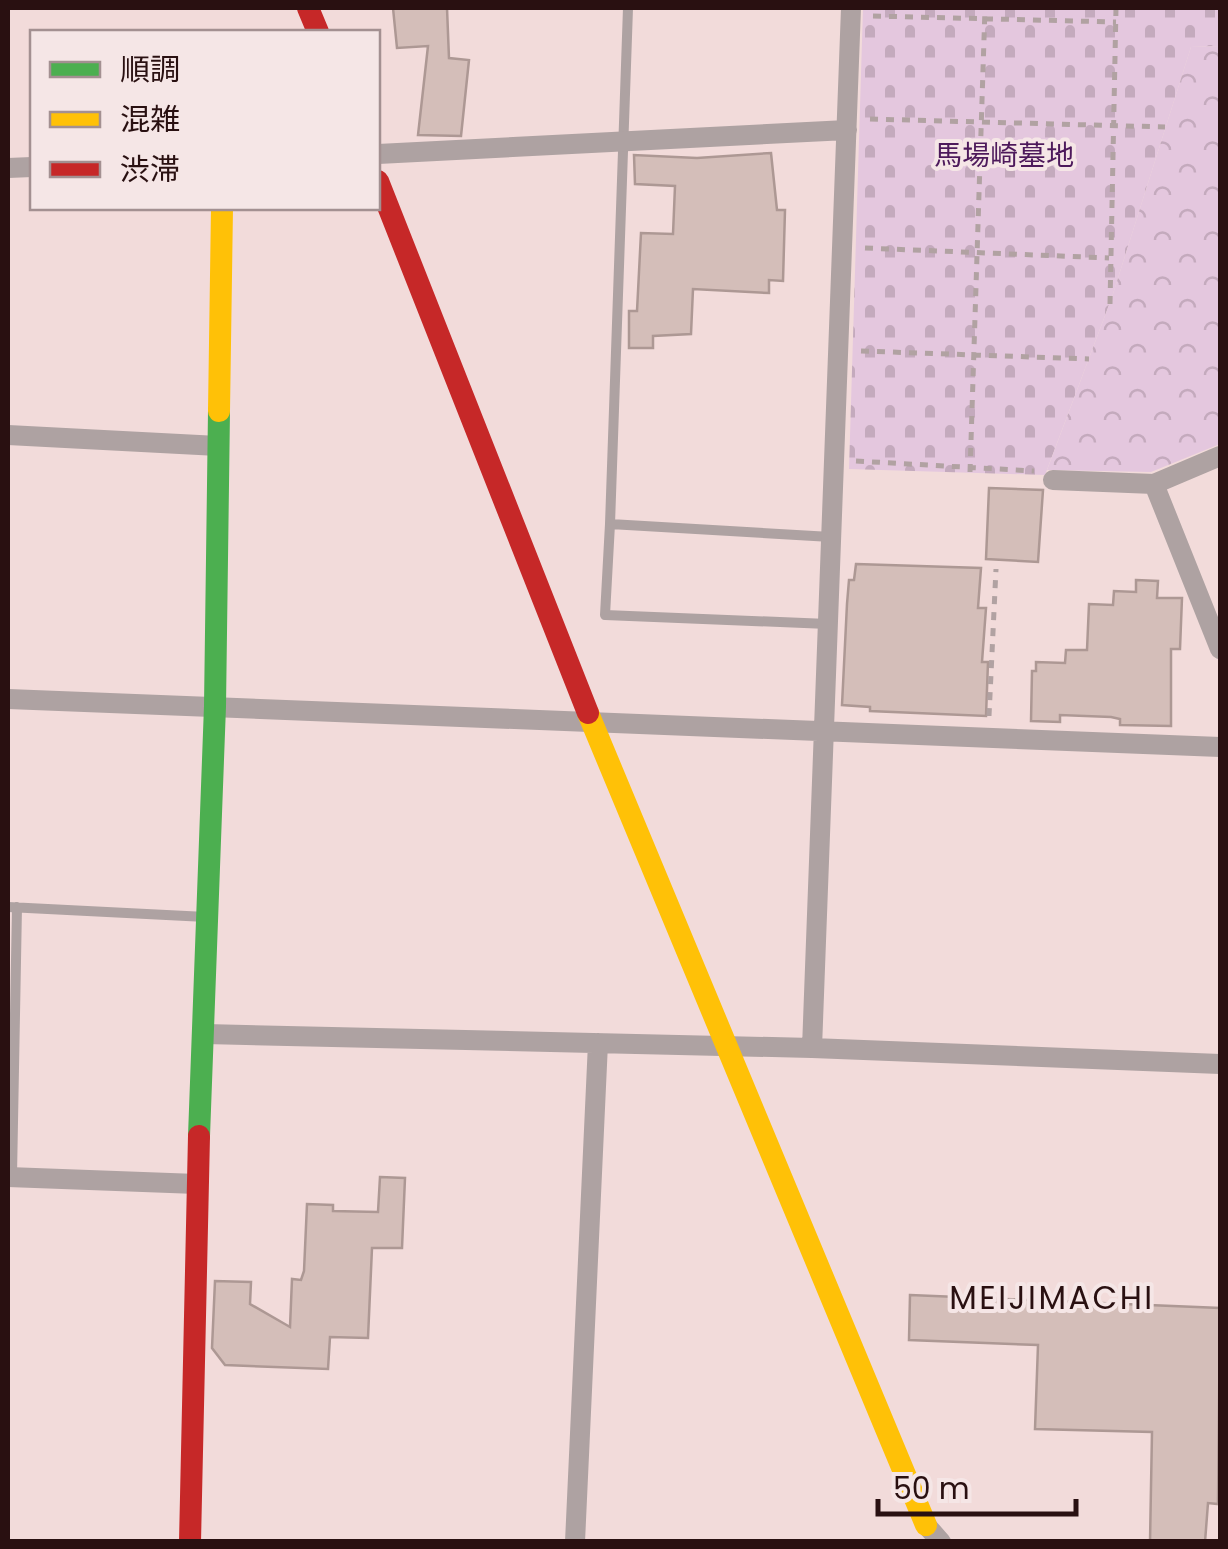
<svg xmlns="http://www.w3.org/2000/svg" width="1228" height="1549" font-family="Poppins,'Noto Sans JP',sans-serif">
	<style>
		.cemetery { fill: url(#cemetery-stones) }
		.park { fill: url(#park-crowns) }
		.building { fill: #d4beb9; stroke: #ad9894; stroke-width: 2.5 }
		.lines { fill: none; stroke-linecap: round; stroke-linejoin: round }
		.path { stroke: #b1a2a2; stroke-width: 5; stroke-dasharray: 8 8; stroke-linecap: butt }
		.lane { stroke: #aea2a2; stroke-width: 10 }
		.street { stroke: #aea2a2; stroke-width: 20 }
		.fast { stroke: #4caf50; stroke-width: 22 }
		.slow { stroke: #ffc107; stroke-width: 22 }
		.jam { stroke: #c62828; stroke-width: 22 }
		.labels { text-anchor: middle; stroke-width: 8; stroke-linejoin: round; paint-order: stroke }
		.park-label { font-size: 28px; fill: #4d195b; stroke: #f5e6e6 }
		.quarter-label { font-size: 32px; letter-spacing: 2.5px; fill: #291011; stroke: #f5e6e6 }
	</style>
	<defs>
		<pattern id="cemetery-stones" width="16" height="16" patternUnits="userSpaceOnUse" patternTransform="scale(2.5)"><rect width="16" height="16" fill="#e4c7de"/><path d="M2 7V4a2 2 0 0 1 4 0v3zM10 15v-3a2 2 0 0 1 4 0v3z" fill="#c4aabd"/></pattern>
		<pattern id="park-crowns" width="20" height="18" patternUnits="userSpaceOnUse" patternTransform="scale(2.5)"><rect width="20" height="18" fill="#e4c7de"/><path d="M2 6a3 3 0 1 1 6 0M12 15a3 3 0 1 1 6 0" fill="none" stroke="#c4aabd"/></pattern>
	</defs>
	<rect width="100%" height="100%" fill="#f2dbda"/>
	<path class="cemetery" d="M 863,8 L 1220,8 L 1220,46 L 1191,47 L 1112,297 L 1045,475 L 849,469 Z"/>
	<path class="park" d="M 1220,46 L 1220,444 L 1151,472 L 1047,470 L 1112,297 L 1191,47 Z"/>
	<path class="building" d="M 393,8 L 447,8 L 449,58 L 469,60 L 461,136 L 418,135 L 428,46 L 397,48 Z
		M 771,153 L 777,210 L 785,210 L 783,281 L 769,280 L 769,293 L 693,289 L 691,334 L 653,336 L 653,348 L 629,348 L 629,311 L 637,311 L 641,233 L 673,234 L 675,186 L 635,184 L 634,155 L 697,158 Z
		M 989,488 L 1043,490 L 1038,562 L 986,559 Z
		M 856,564 L 981,568 L 978,608 L 986,608 L 982,662 L 988,662 L 986,716 L 870,711 L 870,707 L 842,705 L 847,604 L 849,580 L 854,580 Z
		M 1136,580 L 1158,581 L 1157,598 L 1182,598 L 1180,649 L 1171,649 L 1171,726 L 1120,725 L 1120,719 L 1111,717 L 1060,715 L 1060,722 L 1031,721 L 1032,671 L 1036,671 L 1036,662 L 1065,663 L 1066,650 L 1087,650 L 1089,604 L 1113,605 L 1114,591 L 1136,592 Z
		M 380,1177 L 405,1178 L 402,1248 L 372,1248 L 368,1338 L 330,1337 L 328,1369 L 225,1365 L 212,1348 L 215,1281 L 251,1282 L 250,1304 L 290,1327 L 292,1279 L 301,1280 L 304,1271 L 307,1204 L 333,1205 L 333,1211 L 378,1212 Z
		M 910,1295 L 1220,1308 L 1218,1504 L 1208,1503 L 1205,1542 L 1150,1542 L 1152,1432 L 1035,1429 L 1038,1345 L 909,1340 Z"/>
	<g class="lines">
		<path class="path" d="M 873,16 L 1116,22
			M 870,119 L 1165,127
			M 865,248 L 1109,258
			M 1110,304 L 1116,8
			M 861,351 L 1089,359
			M 856,461 L 1034,471
			M 970,472 L 985,8
			M 989,716 L 996,569"/>
		<path class="lane" d="M 610,524 L 628,8
			M 828,624 L 605,615 L 610,524 L 831,537
			M 8,907 L 206,917
			M 12,1176 L 17,907"/>
		<path class="street" d="M 378,154 L 847,130
			M 8,168 L 32,167
			M 8,435 L 218,446
			M 1220,456 L 1154,484 L 1220,649
			M 1053,480 L 1154,484
			M 8,699 L 1220,747
			M 205,1034 L 812,1048 L 1220,1064
			M 812,1048 L 851,8
			M 8,1177 L 197,1184
			M 926,1525 L 941,1542
			M 575,1542 L 598,1043"/>
		<path class="fast" d="M 199,1136 L 215,706 L 219,411"/>
		<path class="slow" d="M 219,411 L 222,208
			M 588,713 L 926,1525"/>
		<path class="jam" d="M 308,8 L 318,32
			M 378,181 L 588,713
			M 190,1542 L 199,1136"/>
	</g>
	<g class="labels">
		<g class="park-label">
			<text x="1004" y="165">馬場崎墓地</text>
		</g>
		<g class="quarter-label">
			<text x="1052" y="1309">MEIJIMACHI</text>
		</g>
	</g>
	<rect width="1228" height="1549" fill="none" stroke="#291011" stroke-width="20"/>
	<rect x="30" y="30" width="350" height="180" fill="#f5e6e6" stroke="#a39091" stroke-width="2.5"/>
	<rect x="50" y="62" width="50" height="15" fill="#4caf50" stroke="#a39091" stroke-width="2.5"/>
	<text x="120" y="80" font-size="30" fill="#291011">順調</text>
	<rect x="50" y="112" width="50" height="15" fill="#ffc107" stroke="#a39091" stroke-width="2.5"/>
	<text x="120" y="130" font-size="30" fill="#291011">混雑</text>
	<rect x="50" y="162" width="50" height="15" fill="#c62828" stroke="#a39091" stroke-width="2.5"/>
	<text x="120" y="180" font-size="30" fill="#291011">渋滞</text>
	<path d="M878 1499v15h198v-15" fill="none" stroke="#291011" stroke-width="5"/>
	<text x="893" y="1499" font-size="30" fill="#291011" stroke="#f5e6e6" stroke-width="8" paint-order="stroke">50 m</text>
</svg>
